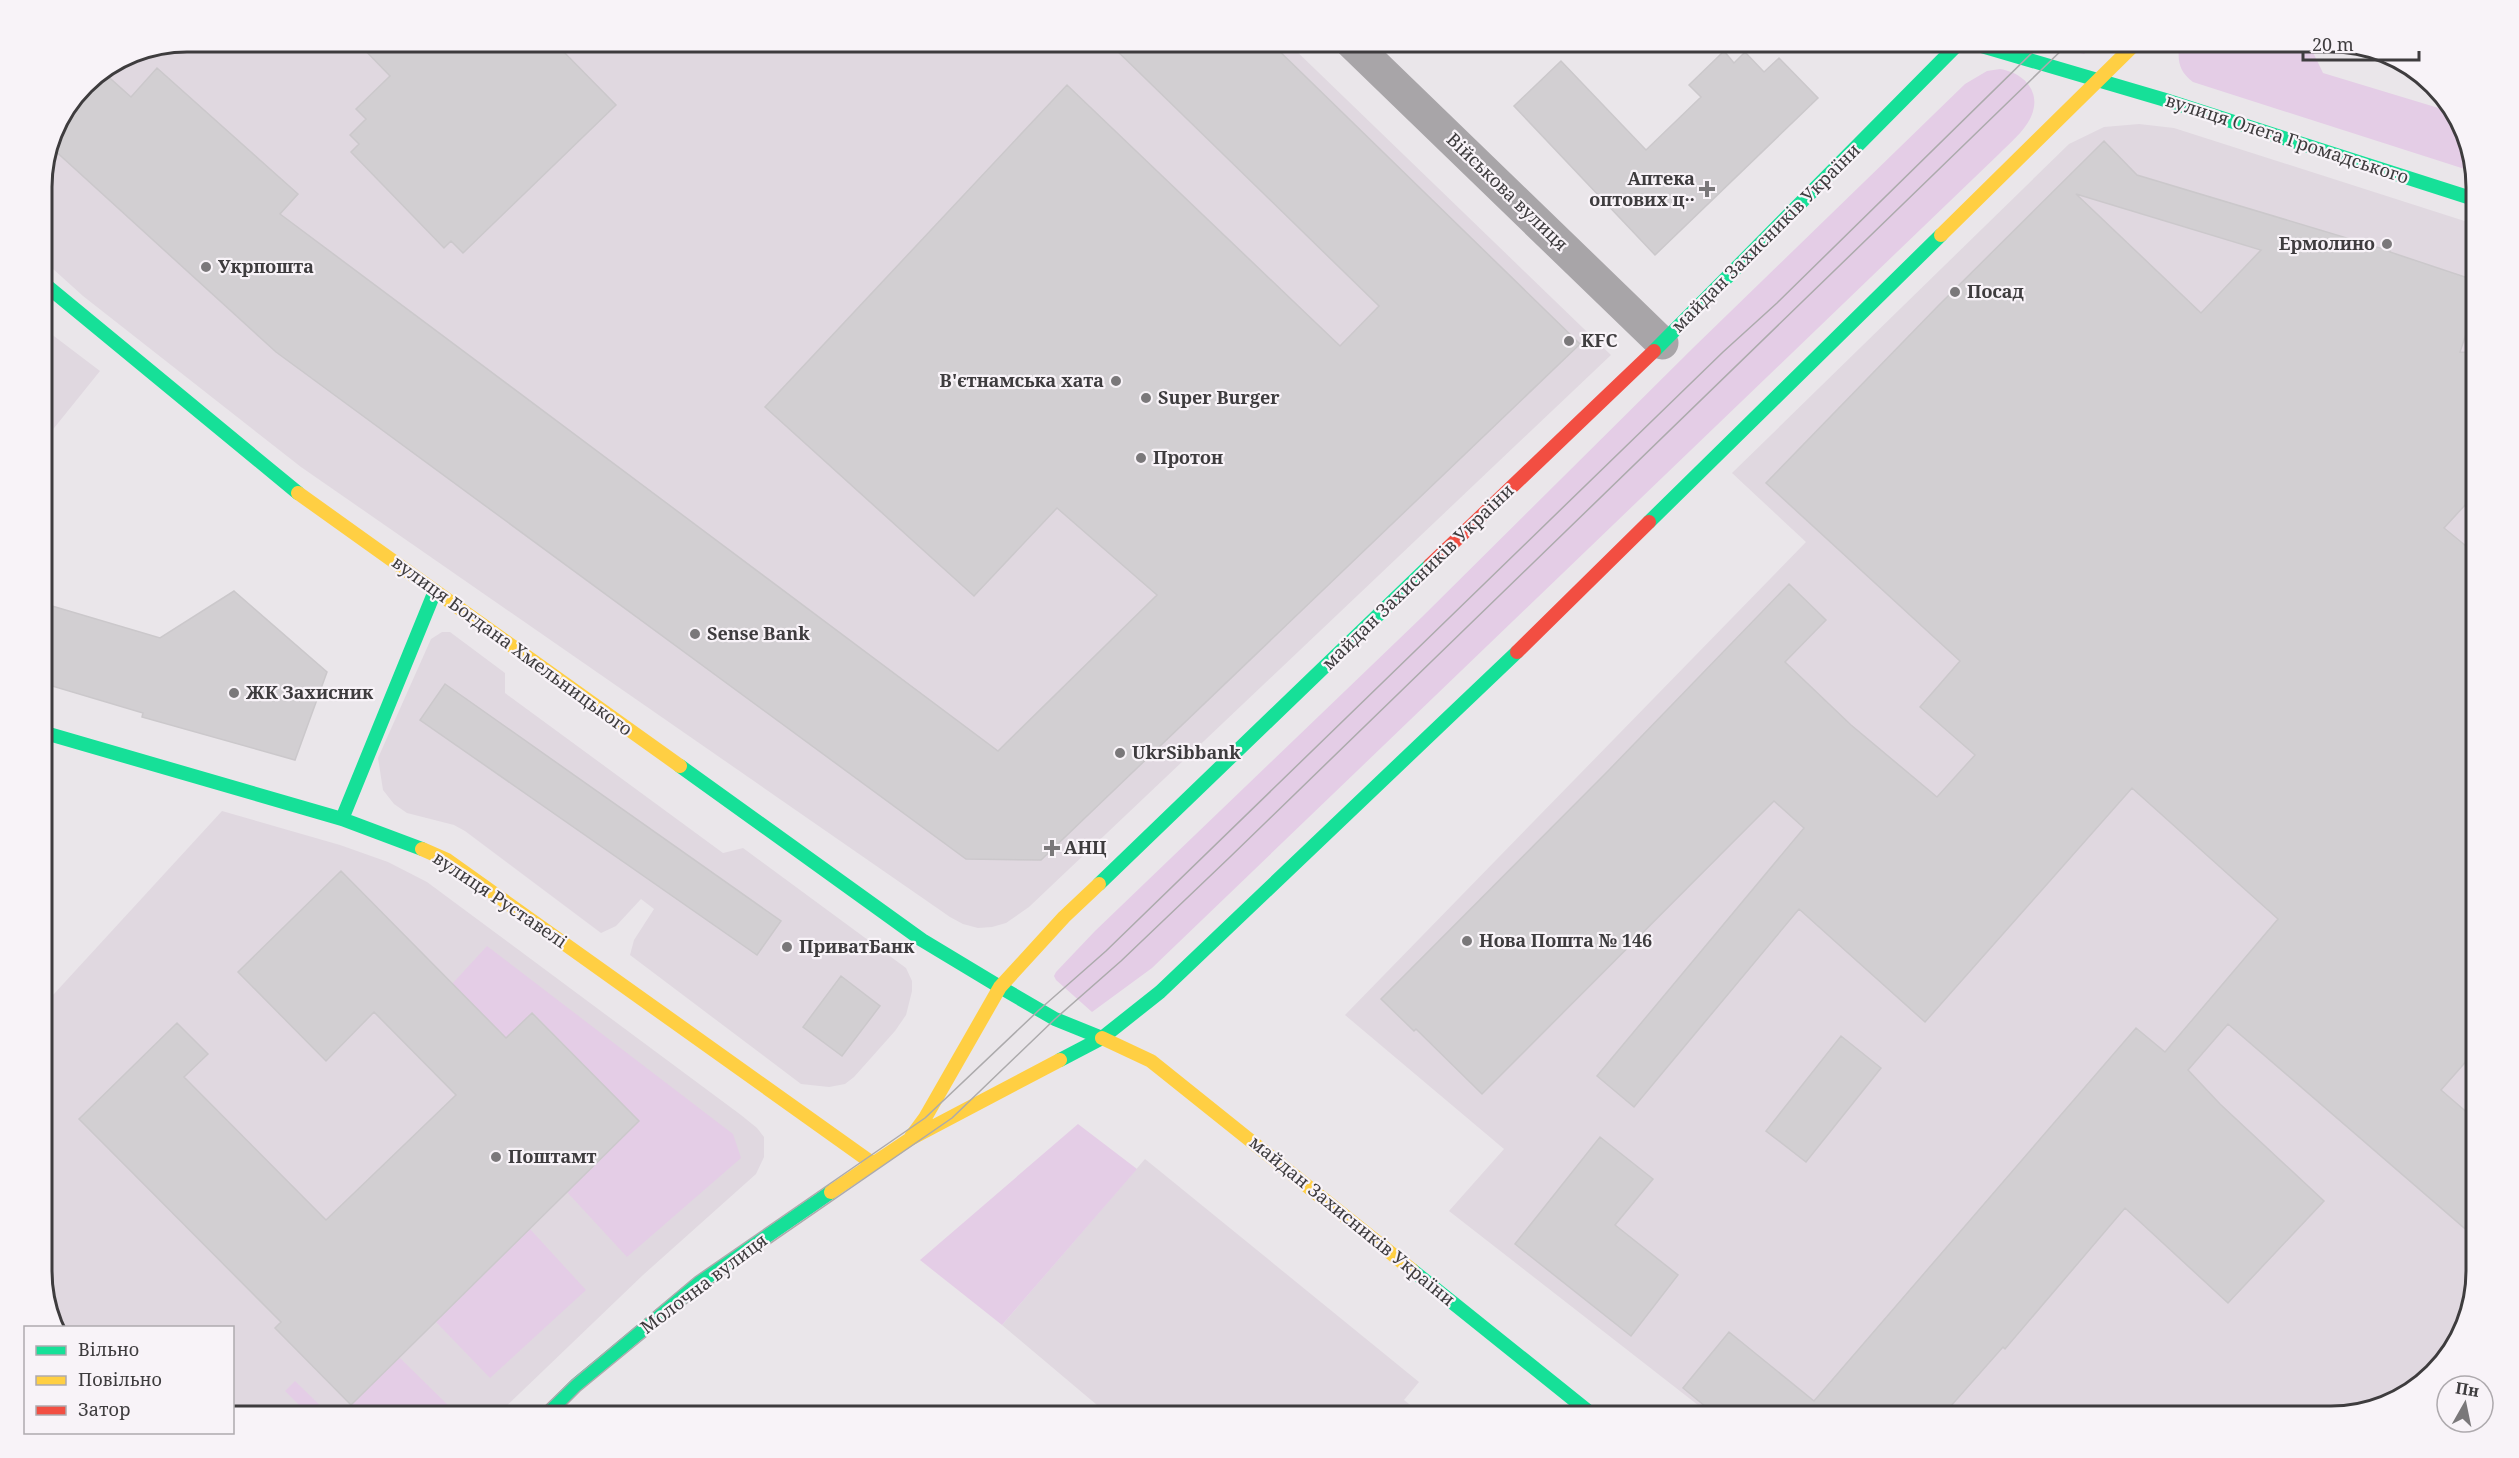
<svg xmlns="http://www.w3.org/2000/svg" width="2519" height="1458" font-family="'Noto Serif',serif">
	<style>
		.built { fill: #e0d8e0 }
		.green { fill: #e4cde6 }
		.building { fill: #d2cfd2; stroke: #cbc8cb; stroke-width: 1.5; fill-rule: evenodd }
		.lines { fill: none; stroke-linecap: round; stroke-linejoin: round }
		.street { stroke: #a8a5a8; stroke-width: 33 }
		.fast { stroke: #16e098; stroke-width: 14 }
		.slow { stroke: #ffcf43; stroke-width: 14 }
		.jam { stroke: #f24e42; stroke-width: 14 }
		.tram { stroke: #acaaac; stroke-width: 1.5 }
		.poi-dot { fill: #7a787a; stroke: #f8f3f8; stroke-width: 2 }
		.labels { text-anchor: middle; stroke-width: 4.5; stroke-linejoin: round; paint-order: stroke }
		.street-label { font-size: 18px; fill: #3e3c3e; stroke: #f8f3f8 }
		.poi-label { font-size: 18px; font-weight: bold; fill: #3e3c3e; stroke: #f8f3f8; text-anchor: start }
		.rim { fill: none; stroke: #3e3c3e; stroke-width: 3 }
	</style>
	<rect width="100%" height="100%" fill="#eae6ea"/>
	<path class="built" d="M 188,42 L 1287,42 L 1611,355 L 1029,907 L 1006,923 L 992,927 L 978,928 L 963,924 L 950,917 L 301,467 L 83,296 L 42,259 L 42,179 L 57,124 L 85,84 L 132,53 Z
		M 2139,124 L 2174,128 L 2477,225 L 2477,1271 L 2458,1343 L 2404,1396 L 2332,1416 L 1712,1416 L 1449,1211 L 1504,1149 L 1345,1015 L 1806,542 L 1732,473 L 2069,144 L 2104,127 Z
		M 42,327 L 100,371 L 42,443 Z
		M 442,632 L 450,632 L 505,673 L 505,693 L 723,853 L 743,848 L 906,968 L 912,981 L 912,991 L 906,1015 L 895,1031 L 854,1077 L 845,1084 L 829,1087 L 801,1084 L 630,955 L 634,940 L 654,909 L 641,899 L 616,926 L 601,933 L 465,831 L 454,825 L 407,813 L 394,804 L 383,790 L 378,758 L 431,639 Z
		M 222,811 L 340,845 L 388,862 L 427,882 L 741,1115 L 757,1128 L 764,1137 L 764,1157 L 756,1174 L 643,1275 L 496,1416 L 233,1416 L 232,1328 L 58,1327 L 42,1279 L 42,1007 Z
		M 1145,1159 L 1419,1382 L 1404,1400 L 1424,1416 L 1110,1416 L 1002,1325 Z"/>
	<path class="green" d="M 2043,42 L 2096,42 L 2084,54 Z
		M 2180,42 L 2308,42 L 2323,73 L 2455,113 L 2474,172 L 2193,82 C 2178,71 2177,59 2180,42 Z
		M 2000,69 C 2025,73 2043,93 2030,119 C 2023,132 2010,143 1999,154 L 1152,968 L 1092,1012 L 1056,980 L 1054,976 L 1056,972 L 1095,931 L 1422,617 L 1694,347 L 1965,84 L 1987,71 Z
		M 487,946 L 733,1134 L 741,1158 L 627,1257 L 567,1192 L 639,1121 L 533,1013 L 506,1038 L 452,984 Z
		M 1078,1124 L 1137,1169 L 1002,1325 L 920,1260 Z
		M 530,1229 L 586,1290 L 490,1378 L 436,1322 Z
		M 399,1357 L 455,1412 L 452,1416 L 363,1416 L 351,1405 Z
		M 295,1381 L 331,1416 L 310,1416 L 285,1391 Z"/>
	<path class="building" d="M 357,42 L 554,42 L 616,105 L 463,253 L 451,241 L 444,248 L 351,152 L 359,144 L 350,135 L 366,119 L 356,109 L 390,76 Z
		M 1108,42 L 1270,42 L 1580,344 L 1041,860 L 966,859 L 276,352 L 51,147 L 57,124 L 85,84 L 103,72 L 131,97 L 157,68 L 298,194 L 280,214 L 998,751 L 1157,595 L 1057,508 L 974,596 L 765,407 L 1067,85 L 1340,346 L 1379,306 Z
		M 1724,51 L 1734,63 L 1745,52 L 1764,72 L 1779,58 L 1818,98 L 1655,255 L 1514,106 L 1561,61 L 1646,150 L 1701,97 L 1689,85 Z
		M 2104,141 L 2137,175 L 2390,251 L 2390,252 L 2477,281 L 2477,302 L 2460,352 L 2477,353 L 2477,492 L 2444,528 L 2477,555 L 2477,1049 L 2441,1090 L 2477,1121 L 2477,1239 L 2228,1024 L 2188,1070 L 2220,1104 L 2324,1201 L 2228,1303 L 2125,1208 L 2005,1349 L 2003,1347 L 1942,1416 L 1717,1416 L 1683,1388 L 1729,1332 L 1814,1401 L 2136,1028 L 2165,1052 L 2278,919 L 2132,788 L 1925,1022 L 1799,909 L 1634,1107 L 1597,1076 L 1804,828 L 1774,801 L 1482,1094 L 1416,1029 L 1414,1031 L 1381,999 L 1607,772 L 1789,584 L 1826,620 L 1785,662 L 1851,725 L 1937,797 L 1975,755 L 1920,707 L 1960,661 L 1766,483 L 1938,306 ZM 2076,194 L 2261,250 L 2201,313 Z
		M 234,591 L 327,672 L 295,760 L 142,717 L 143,713 L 42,683 L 42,603 L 160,638 Z
		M 445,684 L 781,921 L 757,955 L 420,720 Z
		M 341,871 L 506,1038 L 532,1013 L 639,1121 L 351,1405 L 275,1328 L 281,1322 L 79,1119 L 177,1023 L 208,1054 L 184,1077 L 326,1220 L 456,1095 L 374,1012 L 326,1061 L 238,972 Z
		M 841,976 L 880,1006 L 842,1056 L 803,1027 Z
		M 1841,1036 L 1881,1068 L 1806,1162 L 1766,1131 Z
		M 1600,1137 L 1653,1179 L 1615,1225 L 1678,1275 L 1631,1336 L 1515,1244 Z"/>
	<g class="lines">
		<path class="street" d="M 1351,42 L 1662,343"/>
		<path class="fast" d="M 1968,42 L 2162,99 L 2477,200
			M 42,282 L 298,493
			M 1654,351 L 1960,42
			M 1649,522 L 1941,235
			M 42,732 L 342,819 L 422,849
			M 680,766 L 922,940 L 1000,987
			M 342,819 L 435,591
			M 1099,884 L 1430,565
			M 1000,987 L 1055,1019 L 1102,1038
			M 1060,1060 L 1102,1038 L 1160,992 L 1517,652
			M 1412,1270 L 1594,1416
			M 545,1416 L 576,1385 L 700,1282 L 831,1192"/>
		<path class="slow" d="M 1941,235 L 2137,42
			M 298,493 L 680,766
			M 422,849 L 447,860 L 872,1163
			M 1102,1038 L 1151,1061 L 1412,1270
			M 911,1137 L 925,1118 L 1000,987 L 1064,917 L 1099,884
			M 831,1192 L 910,1139 L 1060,1060"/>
		<path class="jam" d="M 1430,565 L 1654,351
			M 1517,652 L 1649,522"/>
		<path class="tram" d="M 535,1416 L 571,1381 L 695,1277 L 925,1118 L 1039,1010 L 1106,951 L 1723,352 L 1777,303 L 2043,42
			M 555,1416 L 580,1391 L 704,1289 L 952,1118 L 1055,1019 L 1121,961 L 1230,857 L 2070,42"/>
	</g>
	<g class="poi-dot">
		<path d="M1704 180h6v6h6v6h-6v6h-6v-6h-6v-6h6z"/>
		<circle cx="2387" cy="244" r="6"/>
		<circle cx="206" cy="267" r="6"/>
		<circle cx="1955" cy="292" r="6"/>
		<circle cx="1569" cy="341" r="6"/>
		<circle cx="1116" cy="381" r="6"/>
		<circle cx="1146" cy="398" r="6"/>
		<circle cx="1141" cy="458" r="6"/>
		<circle cx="695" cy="634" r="6"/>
		<circle cx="234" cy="693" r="6"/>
		<circle cx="1120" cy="753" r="6"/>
		<path d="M1049 839h6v6h6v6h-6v6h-6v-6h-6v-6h6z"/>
		<circle cx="1467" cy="941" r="6"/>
		<circle cx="787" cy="947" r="6"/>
		<circle cx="496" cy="1157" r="6"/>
	</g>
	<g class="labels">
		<g class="street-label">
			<text transform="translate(2287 139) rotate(18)" y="6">вулиця Олега Громадського</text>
			<text transform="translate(1507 192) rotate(44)" y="6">Військова вулиця</text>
			<text transform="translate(1766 238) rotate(-45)" y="6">майдан Захисників України</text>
			<text transform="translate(1418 577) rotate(-44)" y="6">майдан Захисників України</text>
			<text transform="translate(512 646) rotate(36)" y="6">вулиця Богдана Хмельницького</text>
			<text transform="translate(500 900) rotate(34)" y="6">вулиця Руставелі</text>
			<text transform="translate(1352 1221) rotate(39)" y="6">майдан Захисників України</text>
			<text transform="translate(704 1284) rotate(-37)" y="6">Молочна вулиця</text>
		</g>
		<g class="poi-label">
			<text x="1695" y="185" text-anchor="end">Аптека<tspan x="1695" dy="21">оптових ц‥</tspan></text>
			<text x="2375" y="250" text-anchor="end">Ермолино</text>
			<text x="218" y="273">Укрпошта</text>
			<text x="1967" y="298">Посад</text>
			<text x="1581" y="347">KFC</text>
			<text x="1104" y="387" text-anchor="end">В'єтнамська хата</text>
			<text x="1158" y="404">Super Burger</text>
			<text x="1153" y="464">Протон</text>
			<text x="707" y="640">Sense Bank</text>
			<text x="246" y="699">ЖК Захисник</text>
			<text x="1132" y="759">UkrSibbank</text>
			<text x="1064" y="854">АНЦ</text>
			<text x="1479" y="947">Нова Пошта № 146</text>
			<text x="799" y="953">ПриватБанк</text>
			<text x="508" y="1163">Поштамт</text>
		</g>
	</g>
	<path d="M0 0H2519V1458H0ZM187 52H2331A135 135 0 0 1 2466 187V1271A135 135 0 0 1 2331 1406H187A135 135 0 0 1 52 1271V187A135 135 0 0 1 187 52Z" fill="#f8f3f8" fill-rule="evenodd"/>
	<path class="rim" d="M187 52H2331A135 135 0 0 1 2466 187V1271A135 135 0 0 1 2331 1406H187A135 135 0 0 1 52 1271V187A135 135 0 0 1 187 52Z"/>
	<rect x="24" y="1326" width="210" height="108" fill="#f8f3f8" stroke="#aeaaae" stroke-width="1.5"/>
	<rect x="36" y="1346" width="30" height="9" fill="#16e098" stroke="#aeaaae" stroke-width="1.5"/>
	<text x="78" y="1356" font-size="18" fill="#3e3c3e">Вільно</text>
	<rect x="36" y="1376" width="30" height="9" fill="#ffcf43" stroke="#aeaaae" stroke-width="1.5"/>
	<text x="78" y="1386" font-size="18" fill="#3e3c3e">Повільно</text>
	<rect x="36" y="1406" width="30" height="9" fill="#f24e42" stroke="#aeaaae" stroke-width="1.5"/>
	<text x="78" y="1416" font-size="18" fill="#3e3c3e">Затор</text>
	<g transform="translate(2465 1404) rotate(9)"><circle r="28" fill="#f8f3f8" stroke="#aeaaae" stroke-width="1.5"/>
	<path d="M0-4.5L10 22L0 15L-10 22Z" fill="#7a787a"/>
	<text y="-9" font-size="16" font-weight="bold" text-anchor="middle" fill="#3e3c3e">Пн</text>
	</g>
	<path d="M2303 51v9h116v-9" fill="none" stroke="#3e3c3e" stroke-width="3"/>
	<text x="2312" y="51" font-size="18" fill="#3e3c3e" stroke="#f8f3f8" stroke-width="4.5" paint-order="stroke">20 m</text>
</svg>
